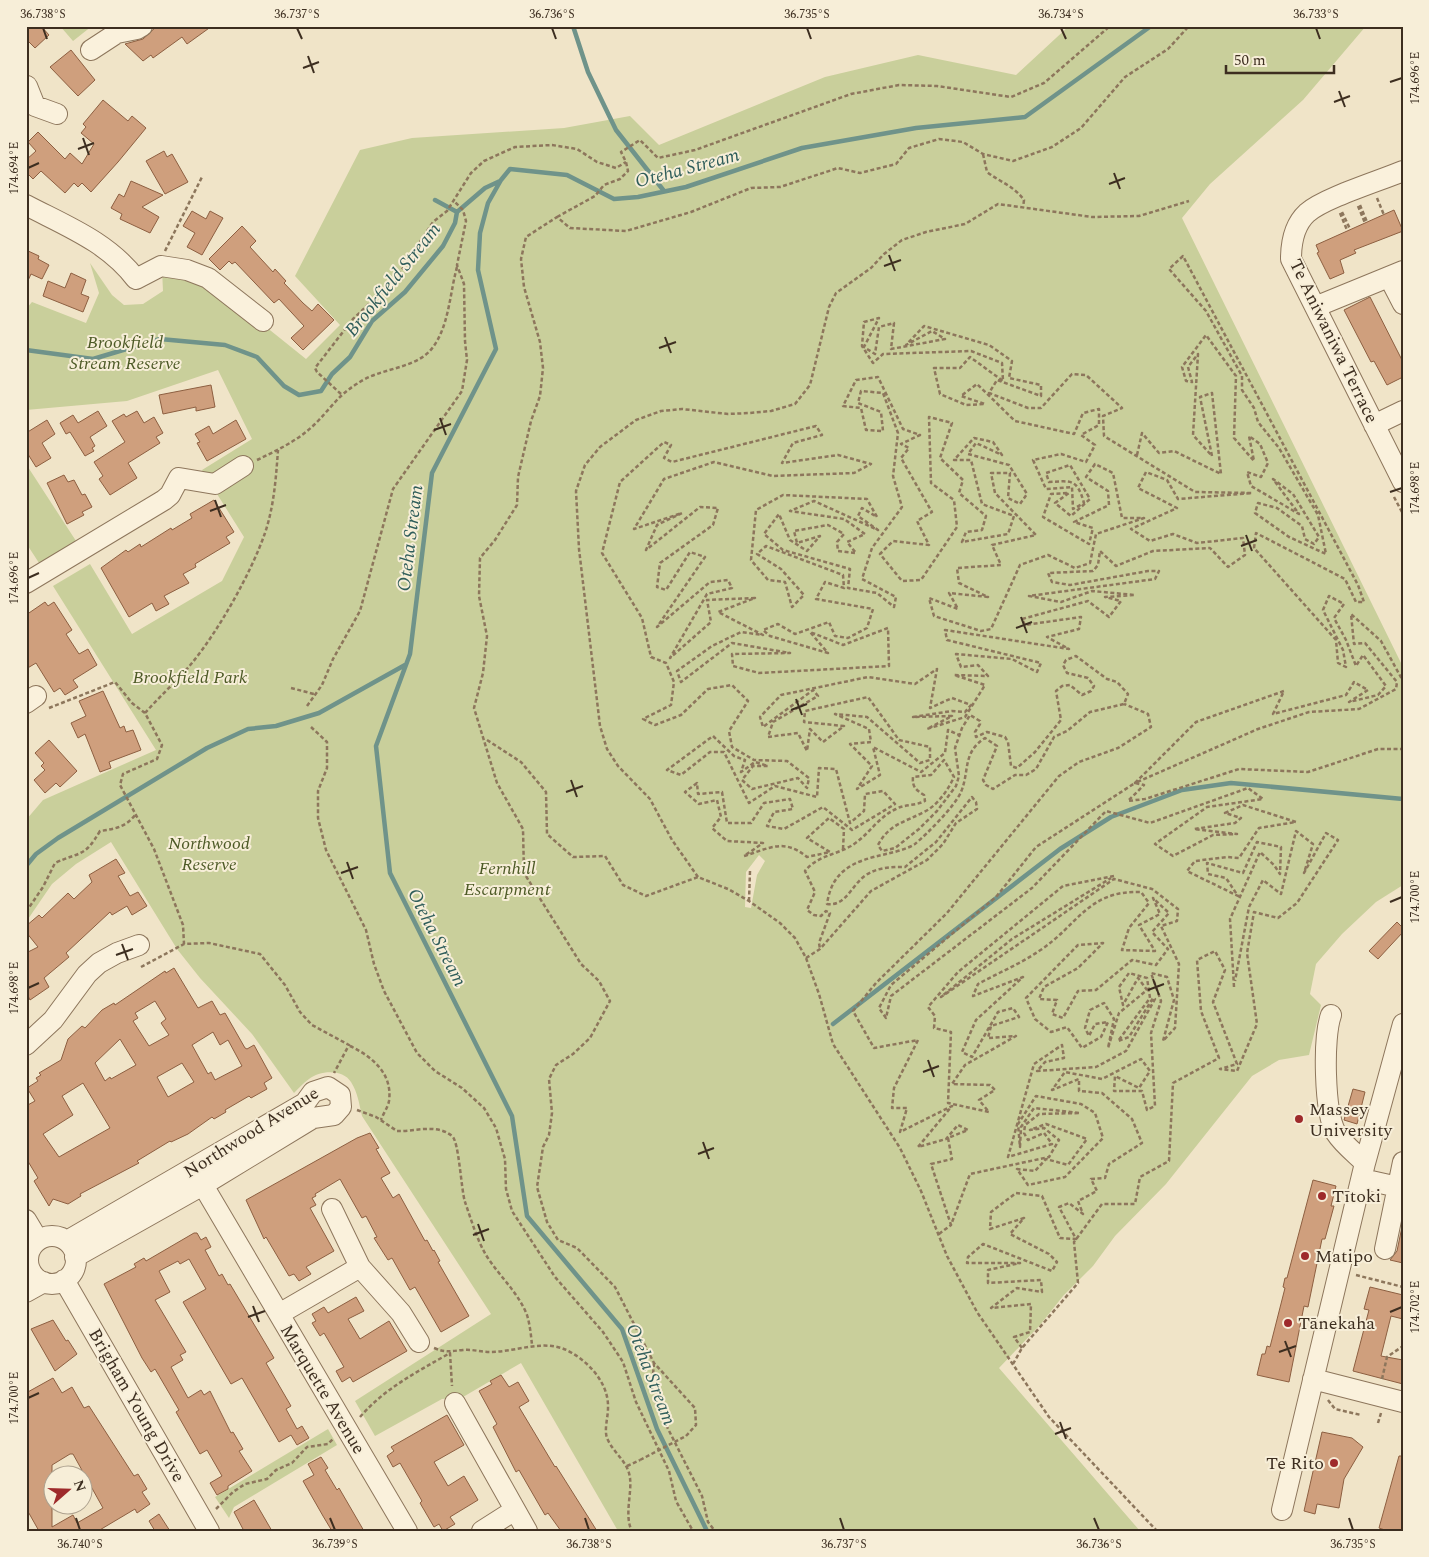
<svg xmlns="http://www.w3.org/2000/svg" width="1429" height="1557" font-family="Spectral,serif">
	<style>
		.green { fill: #c9cf9b; fill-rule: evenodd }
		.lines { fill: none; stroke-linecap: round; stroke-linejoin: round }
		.stream { stroke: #6f938a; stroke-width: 4.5 }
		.building { fill: #cf9f7d; stroke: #8d5f41; fill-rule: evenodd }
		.minor-casing { stroke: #8d765c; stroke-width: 22 }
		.path { stroke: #8d765c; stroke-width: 2.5; stroke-dasharray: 4 2.5; stroke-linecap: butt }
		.minor { stroke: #faf1dc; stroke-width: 20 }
		.path-bridge { stroke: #8d765c; stroke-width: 2.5; stroke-dasharray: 4 2.5; stroke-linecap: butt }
		.ticks { fill: none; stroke: #3d2e20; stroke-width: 2 }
		.poi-dot { fill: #9e2a2b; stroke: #f7eed8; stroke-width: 2 }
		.labels { text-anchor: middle; stroke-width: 4; stroke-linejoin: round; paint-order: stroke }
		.street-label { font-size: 18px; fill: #3d2e20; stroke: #f7eed8 }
		.park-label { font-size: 18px; font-style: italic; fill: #4d5a26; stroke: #f7eed8 }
		.poi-label { font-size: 18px; fill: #3d2e20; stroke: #f7eed8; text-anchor: start }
		.water-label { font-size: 19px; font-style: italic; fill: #2f5d5a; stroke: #f7eed8 }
		.neatline { fill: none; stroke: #3d2e20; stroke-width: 2 }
		.ticks-label { font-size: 12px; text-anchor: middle; fill: #3d2e20 }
	</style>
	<rect width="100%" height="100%" fill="#f0e4c8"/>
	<path class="green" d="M 60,26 L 92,26 L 73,41 Z
		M 1069,26 L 1366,26 L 1303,100 L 1210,184 L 1182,218 L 1403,667 L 1403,885 L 1376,902 L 1342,934 L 1316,964 L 1310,994 L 1321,1005 L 1309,1055 L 1279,1060 L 1252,1076 L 1166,1184 L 1115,1236 L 1093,1266 L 1063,1296 L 1040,1325 L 999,1368 L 1140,1531 L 618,1531 L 521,1363 L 463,1397 L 442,1399 L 375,1436 L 355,1401 L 491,1314 L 362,1116 C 359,1104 358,1093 351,1082 C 343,1069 320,1070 309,1079 C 303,1083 299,1088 294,1093 L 252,1034 L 200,978 L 177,949 L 111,842 L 76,864 L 52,884 L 26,922 L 26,820 L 43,800 L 156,750 L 53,586 L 90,564 L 132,634 L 222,581 L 244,537 L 202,470 L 252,439 L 218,370 L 127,401 L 26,410 L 26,309 L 32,302 L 86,323 L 99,293 L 90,263 L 112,295 L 124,305 L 143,304 L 163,291 L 162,270 L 225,294 L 306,359 L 340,325 L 295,276 L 360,150 L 412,138 L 564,128 L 630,116 L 659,145 L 825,77 L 918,55 L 1016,75 ZM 759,855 L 765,861 L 757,875 L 751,908 L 745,907 L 746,872 Z
		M 26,464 L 78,544 L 41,566 L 26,543 Z
		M 328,1429 L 337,1445 L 234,1507 L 229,1518 L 215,1497 Z"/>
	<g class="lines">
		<path class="stream" d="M 573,26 L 588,72 L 616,130 L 664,191
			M 435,200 L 457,212
			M 26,350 L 93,359 L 160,339 L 225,345 L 257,357 L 284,386 L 299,395 L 321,391 L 332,374 L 350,357 L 372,321 L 405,292 L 443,246 L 455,223 L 457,212 L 485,188 L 500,181
			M 26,866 L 36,854 L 58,838 L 207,748 L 248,729 L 276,726 L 319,713 L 405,665
			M 833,1024 L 1060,849 L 1111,817 L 1182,790 L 1231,783 L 1403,799
			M 707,1531 L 657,1429 L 622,1329 L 527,1216 L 512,1116 L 390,873 L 376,746 L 410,654 L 432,473 L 496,349 L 478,270 L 480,233 L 488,203 L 501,180 L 510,169 L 567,175 L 614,199 L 638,197 L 686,187 L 802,148 L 916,128 L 1025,117 L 1151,26"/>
	</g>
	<path class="building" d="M 26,26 L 41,26 L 49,35 L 35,48 L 26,39 Z
		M 157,26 L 212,26 L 187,44 L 182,37 L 153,58 L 151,55 L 143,61 L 125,44 L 143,39 Z
		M 71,50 L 95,80 L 78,96 L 50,67 Z
		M 103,100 L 128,121 L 132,116 L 146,128 L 118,162 L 91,192 L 82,183 L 78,187 L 74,183 L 65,193 L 41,171 L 33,179 L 26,172 L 26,160 L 36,151 L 28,142 L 38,132 L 65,159 L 70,153 L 82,164 L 94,144 L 81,133 L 86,127 L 83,124 Z
		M 164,151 L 167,157 L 172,154 L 188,182 L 165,194 L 146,161 Z
		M 131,181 L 163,195 L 142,207 L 159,217 L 150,233 L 120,219 L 122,214 L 111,208 L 119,194 L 124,197 Z
		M 1394,210 L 1403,231 L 1354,250 L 1356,253 L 1340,260 L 1344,273 L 1330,279 L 1317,253 L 1319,252 L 1316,245 Z
		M 192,211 L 206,219 L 210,211 L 223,218 L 202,255 L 187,247 L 195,233 L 183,226 Z
		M 242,226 L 256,241 L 250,247 L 273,272 L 275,269 L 286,281 L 284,283 L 303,303 L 312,311 L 318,304 L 334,320 L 303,350 L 291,338 L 304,326 L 279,299 L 274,303 L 235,262 L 232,264 L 229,261 L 220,270 L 209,259 Z
		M 26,250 L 39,256 L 38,259 L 49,265 L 42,279 L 31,274 L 26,285 Z
		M 71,273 L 86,280 L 81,294 L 89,297 L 83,312 L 43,296 L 48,281 L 65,288 Z
		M 1370,297 L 1403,362 L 1403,377 L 1387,385 L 1374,361 L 1371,362 L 1344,310 Z
		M 211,385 L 215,407 L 196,411 L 196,407 L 163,414 L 159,395 Z
		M 98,411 L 107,426 L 90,437 L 95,446 L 92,448 L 94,451 L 85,456 L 70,432 L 66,434 L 60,423 L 73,415 L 78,423 Z
		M 137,411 L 144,423 L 154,417 L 163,433 L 156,437 L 160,443 L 128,463 L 137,478 L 110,495 L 99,479 L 103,476 L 94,462 L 125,442 L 112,421 L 124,414 L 126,417 Z
		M 47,420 L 55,434 L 42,443 L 51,458 L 36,467 L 26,451 L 26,433 Z
		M 236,420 L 246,439 L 207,461 L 197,443 L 200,442 L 195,434 L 209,426 L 213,434 Z
		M 64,475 L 68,482 L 74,480 L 82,495 L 85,494 L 92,507 L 82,512 L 84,515 L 67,524 L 47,483 Z
		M 214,500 L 234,532 L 226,537 L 230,543 L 195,564 L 196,567 L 183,574 L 189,583 L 164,596 L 169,604 L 156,611 L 152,603 L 129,617 L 101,568 L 126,550 L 128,552 L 140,544 L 141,547 L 171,528 L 172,530 L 192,518 L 190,514 Z
		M 45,602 L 48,606 L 54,602 L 72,630 L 66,634 L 79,654 L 88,649 L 97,665 L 73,680 L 78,687 L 65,695 L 60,688 L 54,692 L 36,663 L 26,669 L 26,615 Z
		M 103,691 L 120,728 L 124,726 L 126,732 L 133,730 L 141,750 L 109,762 L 111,768 L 100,772 L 85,734 L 78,738 L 71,723 L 86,716 L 79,701 Z
		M 49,740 L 77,771 L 60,787 L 56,783 L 45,793 L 34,780 L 45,770 L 41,766 L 44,763 L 35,753 Z
		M 116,859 L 125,873 L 118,876 L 130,896 L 138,892 L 147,906 L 132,915 L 127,906 L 112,915 L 110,912 L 66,953 L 69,957 L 44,978 L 49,987 L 30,1000 L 26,992 L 26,953 L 38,947 L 26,932 L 26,926 L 39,915 L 42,918 L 68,893 L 74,899 L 92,882 L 89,875 Z
		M 1397,922 L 1403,928 L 1403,932 L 1378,959 L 1369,951 Z
		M 174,968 L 198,1008 L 212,1001 L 220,1015 L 225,1013 L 245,1048 L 247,1049 L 254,1045 L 272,1078 L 264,1083 L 267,1089 L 251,1098 L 249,1096 L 225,1110 L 226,1112 L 214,1119 L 212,1117 L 188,1134 L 171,1142 L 170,1141 L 137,1161 L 139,1163 L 80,1194 L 81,1196 L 68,1204 L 53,1199 L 49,1206 L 34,1181 L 38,1178 L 26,1158 L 26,1106 L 35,1101 L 27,1088 L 38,1081 L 36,1078 L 41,1075 L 39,1073 L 61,1060 L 68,1039 L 82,1026 L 85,1028 L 102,1010 L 114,1003 L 115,1005 L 165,971 L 166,973 ZM 155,1001 L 166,1019 L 161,1023 L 169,1035 L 149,1046 L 133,1021 L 138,1018 L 135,1013 ZM 213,1032 L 220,1045 L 228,1040 L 242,1066 L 215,1080 L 211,1072 L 208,1074 L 192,1045 ZM 120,1039 L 136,1065 L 111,1079 L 110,1077 L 105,1081 L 95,1063 ZM 182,1063 L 194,1082 L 168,1097 L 157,1077 ZM 83,1083 L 110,1128 L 59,1157 L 43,1134 L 73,1115 L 62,1096 Z
		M 1353,1089 L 1365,1092 L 1357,1124 L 1344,1120 Z
		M 370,1133 L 379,1148 L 376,1149 L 390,1173 L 381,1178 L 393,1198 L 399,1194 L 425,1241 L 427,1240 L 433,1251 L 434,1250 L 440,1261 L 438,1262 L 469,1316 L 441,1332 L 415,1287 L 410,1290 L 392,1258 L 388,1260 L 374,1238 L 377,1237 L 366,1216 L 362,1218 L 340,1179 L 315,1194 L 316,1196 L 312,1198 L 316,1205 L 310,1208 L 334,1251 L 306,1267 L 311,1274 L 299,1281 L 294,1274 L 289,1276 L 266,1237 L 264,1239 L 246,1200 L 357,1138 Z
		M 1313,1180 L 1336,1186 L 1331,1206 L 1334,1206 L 1325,1239 L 1322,1239 L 1308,1307 L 1304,1306 L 1289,1382 L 1257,1375 L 1262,1354 L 1265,1354 L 1267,1346 L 1270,1347 L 1285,1288 L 1283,1287 L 1285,1278 L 1287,1278 Z
		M 1403,1222 L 1403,1263 L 1390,1260 L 1397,1251 Z
		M 194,1233 L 197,1233 L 201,1240 L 206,1237 L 211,1247 L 205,1250 L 219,1276 L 222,1274 L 228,1285 L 230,1284 L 274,1358 L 266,1363 L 291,1406 L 286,1409 L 297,1429 L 302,1426 L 309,1438 L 297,1445 L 291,1435 L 279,1442 L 242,1378 L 231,1384 L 183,1302 L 206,1289 L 189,1259 L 180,1264 L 178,1261 L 159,1271 L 170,1292 L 155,1300 L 186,1352 L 180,1355 L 183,1360 L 171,1367 L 188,1398 L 201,1390 L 204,1395 L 210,1391 L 231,1433 L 233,1432 L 243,1449 L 239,1451 L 252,1471 L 228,1486 L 228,1489 L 217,1495 L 210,1483 L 222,1476 L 207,1450 L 200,1454 L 176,1412 L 179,1410 L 158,1374 L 155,1369 L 151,1372 L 142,1358 L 104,1284 L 136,1267 L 134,1264 L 144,1258 L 146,1261 Z
		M 1370,1287 L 1403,1295 L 1403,1319 L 1391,1316 L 1381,1356 L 1403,1360 L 1403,1384 L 1353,1371 L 1369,1310 L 1364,1309 Z
		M 356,1297 L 364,1311 L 348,1319 L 360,1339 L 389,1321 L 407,1351 L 353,1382 L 350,1377 L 342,1382 L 336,1371 L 344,1367 L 324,1333 L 320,1336 L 312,1323 L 316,1321 L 312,1314 L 324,1307 L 328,1313 Z
		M 53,1320 L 66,1341 L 68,1340 L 77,1354 L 55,1371 L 31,1329 Z
		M 501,1375 L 509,1387 L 518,1382 L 529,1401 L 519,1407 L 555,1467 L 556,1466 L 597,1531 L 561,1531 L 548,1513 L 545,1515 L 519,1470 L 516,1472 L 493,1427 L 497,1424 L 479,1391 L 492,1384 L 490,1381 Z
		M 53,1378 L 62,1393 L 72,1387 L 84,1408 L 89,1406 L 134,1476 L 138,1474 L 147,1489 L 142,1492 L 150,1504 L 137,1513 L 135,1509 L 98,1531 L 39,1531 L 26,1508 L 26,1393 ZM 70,1454 L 73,1454 L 103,1508 L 77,1523 L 73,1515 L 52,1527 L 52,1465 Z
		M 447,1415 L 464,1445 L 434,1462 L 448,1486 L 464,1476 L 478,1500 L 450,1517 L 455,1524 L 443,1531 L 439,1524 L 434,1527 L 420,1503 L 422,1501 L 400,1463 L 393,1467 L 387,1456 L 394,1451 L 391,1447 Z
		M 1322,1432 L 1352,1438 L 1363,1447 L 1344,1479 L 1339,1508 L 1317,1504 L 1315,1514 L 1304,1511 Z
		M 1399,1456 L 1403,1456 L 1403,1524 L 1401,1531 L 1388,1531 L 1379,1528 Z
		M 321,1457 L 328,1468 L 325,1470 L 337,1490 L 339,1488 L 364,1531 L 332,1531 L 323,1516 L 303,1481 L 314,1475 L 308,1464 Z
		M 254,1500 L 272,1531 L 244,1531 L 234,1512 Z
		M 159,1514 L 170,1531 L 155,1531 L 149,1521 Z"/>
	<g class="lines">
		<g class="minor-casing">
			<path id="minor" d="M 91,50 L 117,33 L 137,29 L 142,26
				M 27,86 L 35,106 L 57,114
				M 1403,171 C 1379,181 1324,198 1307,213 C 1294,225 1291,242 1291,259 L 1403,482
				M 26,205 C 66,226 108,242 136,279 L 161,266 L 187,270 L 208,278 L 263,321
				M 1389,277 L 1403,304
				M 1315,307 L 1403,271
				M 1374,425 L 1403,411
				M 26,583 L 164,500 L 170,495 L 179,478 L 215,484 L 243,466
				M 26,703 L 36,696
				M 1331,1015 C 1323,1037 1324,1112 1336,1133 C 1343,1144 1356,1154 1365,1163
				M 26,1045 L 53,1020 L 87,974 L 99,963 L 117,953 L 139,945
				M 197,1175 L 407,1531
				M 1362,1179 L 1398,1187
				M 332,1209 L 360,1267 L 401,1313 L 419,1342
				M 26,1220 L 38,1240
				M28 1260a24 24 0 1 1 48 0a24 24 0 1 1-48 0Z
				M 67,1241 L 305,1103 L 313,1092 L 328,1087 L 340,1095 L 341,1107 L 334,1115 L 313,1118 L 203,1185 L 75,1257
				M 1385,1249 L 1403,1162
				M 64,1280 L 209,1531
				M 26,1292 L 44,1282
				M 279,1314 L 360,1267
				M 1313,1379 L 1403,1402
				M 455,1403 L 527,1531
				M 1282,1510 L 1365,1163 L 1403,1024
				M 482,1531 L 515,1510"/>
		</g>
		<path class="path" d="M 983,154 L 987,172 C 1000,182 1014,186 1024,200 L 1023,208
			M 1377,198 L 1384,215
			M 1360,205 L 1367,222
			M 1358,206 L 1365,223
			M 1342,212 L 1350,229
			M 1340,213 L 1347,230
			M 557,217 L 595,196 L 604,185 L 620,179 L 628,171 L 626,162 L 621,152 L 640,140 L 658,158 L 695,150 L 851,94 L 899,85 L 937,86 L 1011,97 L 1044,83 L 1110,26
			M 165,251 L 202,177
			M 341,394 L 317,372 L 315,368 L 353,319 L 390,284 L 403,268 L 433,222 L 447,211 L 471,173 L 484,161 L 515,147 L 552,145 L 577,149 L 597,162 L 616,168 L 626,162
			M 1137,455 L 1142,433 L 1159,453 L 1174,451 L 1221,474 L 1212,393 L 1200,397 L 1212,456 L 1193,435 L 1198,354 L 1188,367 L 1192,382 L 1186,381 L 1182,367 L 1206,335 L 1236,376 L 1234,438 L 1254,461 L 1249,436 L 1260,444 L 1268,463 L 1261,477 L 1247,472 L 1251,486 L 1299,514 L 1273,479 L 1293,494 L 1319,537 L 1314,544 L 1305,539 L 1302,526 L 1277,508 L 1258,503 L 1255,513 L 1289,537 L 1326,554 L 1318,515 L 1279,448 L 1258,422 L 1254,408 L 1242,390 L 1242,376 L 1206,311 L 1169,269 L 1183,256 L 1358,585 L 1364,602 L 1356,602 L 1345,579 L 1256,533 L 1254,548 L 1336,640 L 1338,663 L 1346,667 L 1343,650 L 1323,610 L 1329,596 L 1344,604 L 1334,618 L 1346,640 L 1356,666 L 1363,655 L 1386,686 L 1378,695 L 1349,702 L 1368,690 L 1354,682 L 1346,695 L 1273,714 L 1284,691 L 1196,722 L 1135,783 L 1258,729 L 1309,712 L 1359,709 L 1396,689 L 1397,682 L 1365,643 L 1354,644 L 1351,614 L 1381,641 L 1403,681
			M 257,460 C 278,450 301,439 318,421 C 336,402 340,393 365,379 C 386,368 419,367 433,347 C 449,326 450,292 457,267
			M 1394,497 L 1403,514
			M 291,688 L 314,694
			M 307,706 L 322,685 L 333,659 L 360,611 L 393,489 L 462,391 L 467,360 L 465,341 L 464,284 L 457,265 L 466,221 L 463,210 L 454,201
			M 49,708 L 115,682 L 132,703 L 145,713 L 162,745 L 157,759 L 123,774 L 120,785 L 154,849 L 183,925 L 184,944
			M 145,713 C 160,696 178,680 192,663 C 219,630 251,573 265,533 C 274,506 276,478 278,450
			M 311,727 L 327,742 L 327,768 L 318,791 L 318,818 L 326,850 L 366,930 L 374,964 L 384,991 L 417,1053 L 435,1071 L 462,1088 L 484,1108 L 496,1128 L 505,1159 L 506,1189 L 512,1211 L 555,1277 L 603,1332 L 623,1362 L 636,1402 L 669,1471 L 676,1501 L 693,1531
			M 487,740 L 521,762 L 546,792 L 547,834 L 573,857 L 605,856 L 623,885 L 646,896 L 698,877 L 728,889 L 749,901 L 780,923 L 795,938 L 806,958 L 819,994 L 833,1044 L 900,1148 L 921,1191 L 947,1256 L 977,1312 L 1049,1417 L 1157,1531
			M 843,849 L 844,829 L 829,818 L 807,838 L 830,852 L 807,857 C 784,838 770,848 744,856 L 763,843 L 727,841 L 712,828 L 721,817 L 717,800 L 699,804 L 685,792 L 697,783 L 698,794 L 722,792 L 727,823 L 751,823 L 764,803 L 790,799 L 793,809 L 774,812 L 767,826 L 784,829 L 823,807 L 852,830 L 895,804 L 883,791 L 865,794 L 864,811 L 850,823 L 836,769 L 819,768 L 817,797 L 775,786 L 749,803 L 724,752 L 710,752 L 681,775 L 667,770 L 713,736 L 734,756 L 745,760 L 741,772 L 755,762 L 768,766 L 753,766 L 742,780 L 752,789 L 798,778 L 807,788 L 809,778 L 787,761 L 754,760 L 732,747 L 729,731 L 748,701 L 732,685 L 708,689 L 681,715 L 655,725 L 643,719 L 671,705 L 674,682 L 666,663 L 651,657 L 642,618 L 602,553 L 620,482 L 664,442 L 671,445 L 664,458 L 672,462 L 816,426 L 822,435 L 793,443 L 782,463 L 838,455 L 871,464 L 854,473 L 773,476 L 714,462 L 664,479 L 634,529 L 682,513 L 657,525 L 646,550 L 700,507 L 718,508 L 713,525 L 660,563 L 657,587 L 666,590 L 690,552 L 705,557 L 657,627 L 710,582 L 728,580 L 732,588 L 707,594 L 670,658 L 711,622 L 707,600 L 755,598 L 718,612 L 763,635 L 741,632 L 712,646 L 677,671 L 681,682 L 732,643 L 790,653 L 732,654 L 733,666 L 759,673 L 889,666 L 888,628 L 843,645 L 810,632 L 828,653 L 770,636 L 763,630 L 778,624 L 795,634 L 829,622 L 835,636 L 848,638 L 867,628 L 873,609 L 816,599 L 825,582 L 844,588 L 843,575 L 766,546 L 757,554 L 781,569 L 804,595 L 792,607 L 785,582 L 768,580 L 751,560 L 756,510 L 783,495 L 867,499 L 877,517 L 862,508 L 858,516 L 878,530 L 814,501 L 790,511 L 844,519 L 865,534 L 847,542 L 856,553 L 838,551 L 837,542 L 844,534 L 828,525 L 794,531 L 797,543 L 820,536 L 807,551 L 790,540 L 779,514 L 764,534 L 783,550 L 850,569 L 848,588 L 877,593 L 894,607 L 896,597 L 862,579 L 872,548 L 902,507 L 893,476 L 898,433 L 883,393 L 861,391 L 858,403 L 881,412 L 883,431 L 866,430 L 861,408 L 843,406 L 856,380 L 878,377 L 903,429 L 920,435 L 901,444 L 909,448 L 901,458 L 932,512 L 917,521 L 929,545 L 893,541 L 880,554 L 902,581 L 921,580 L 957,527 L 954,500 L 931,483 L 929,417 L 952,423 L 940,458 L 963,480 L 959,493 L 986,516 L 982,530 L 966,532 L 962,542 L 1008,534 L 1014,516 L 982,504 L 971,460 L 954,460 L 974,438 L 993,442 L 1002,455 L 976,443 L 968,454 L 1009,465 L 1027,494 L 1020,504 L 1008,498 L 1010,473 L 991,473 L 995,493 L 1036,535 L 992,545 L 1001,565 L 957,568 L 959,583 L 988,597 L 949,593 L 958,609 L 929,598 L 934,616 L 981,631 L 991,629 L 1020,565 L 1048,555 L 1075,568 L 1090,563 L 1096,534 L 1144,518 L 1122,518 L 1113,473 L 1095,464 L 1086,477 L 1108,491 L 1109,505 L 1074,522 L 1093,528 L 1089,544 L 1043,517 L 1051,494 L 1069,493 L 1055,503 L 1071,516 L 1090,499 L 1070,465 L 1046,473 L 1049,482 C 1071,481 1077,478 1084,503 L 1073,509 L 1072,487 L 1046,489 L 1033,460 L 1061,454 L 1086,462 L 1095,445 L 1081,435 L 1099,425 L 1099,409 L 1083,413 L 1074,434 L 1015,421 L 977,384 L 961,396 L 985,404 L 966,405 L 940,394 L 934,368 L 960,368 L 970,357 L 1003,381 L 1002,363 L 971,351 L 883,354 L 873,363 L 862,346 L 864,322 L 879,318 L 864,347 L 875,354 L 879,327 L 894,323 L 891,349 L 945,339 L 932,331 L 906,345 L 924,326 L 989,345 L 1012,361 L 1009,378 L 1041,385 L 1041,396 L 997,380 L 989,393 L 1028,408 L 1041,408 L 1072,374 L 1086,375 L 1122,408 L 1103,416 L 1104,436 L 1195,492 L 1252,493 L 1178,499 L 1167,480 L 1146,472 L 1138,488 L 1177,508 L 1131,529 L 1150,541 L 1173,534 L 1197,543 L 1243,538 L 1245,555 L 1228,567 L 1210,548 L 1153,551 L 1116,566 L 1100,551 L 1098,565 L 1093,571 L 1048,573 L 1052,582 L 1070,585 L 1148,571 L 1159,571 L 1155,579 L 1029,596 L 1061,602 L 1092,591 L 1135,595 L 1105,597 L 1121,601 L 1109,617 L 1088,601 L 1022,619 L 1025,625 L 1081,617 L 1079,629 L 1047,637 L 1069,649 L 945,630 L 947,640 L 1041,663 L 1037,672 L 1012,659 L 956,654 L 961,667 L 978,665 L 988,676 L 954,675 L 985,685 L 965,717 L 927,729 L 952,716 L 913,717 L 952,711 L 965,712 L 971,705 L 952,698 L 930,708 L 937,669 L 915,684 L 868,677 L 781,695 L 760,717 L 763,727 L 813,690 L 818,696 L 773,722 L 768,737 L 798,733 L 807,751 L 810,729 L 823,742 L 844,726 L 804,722 L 805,711 L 868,697 L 899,740 L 930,747 L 930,760 L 920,763 L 867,717 L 835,714 L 869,729 L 871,742 L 850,744 L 872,766 L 857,789 L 880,775 L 873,747 L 921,772 L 945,753 L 948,730 L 959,735
			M 1114,876 L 1063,886 L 958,972 L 928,1007 L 935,1016 L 934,1028 L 951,1032 L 948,1103 L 989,1112 L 979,1100 L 995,1090 L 990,1085 L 952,1084 L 965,1065 L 1016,1036 L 988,1038 L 991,1026 L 1019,1017 L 1013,1008 L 998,1012 L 972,1057 L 962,1052 L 976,1020 L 1023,977 L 973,996 L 978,984 C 998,973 1020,964 1039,951 C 1078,926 1087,890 1141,892 L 1149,903 L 1129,928 L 1122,950 L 1155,951 L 1139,925 L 1160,914 L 1153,898 L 1169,913 L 1152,932 L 1168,949 L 1156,965 L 1132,960 L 1096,990 L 1078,991 L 1063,1018 L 1052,1014 L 1057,1000 L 1039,999 L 1044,987 L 1078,968 L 1103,943 L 1078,945 L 1026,998 L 1035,1019 L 1051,1032 L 1067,1027 L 1082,1048 L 1101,1037 L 1108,1022 L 1095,1024 L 1089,1036 L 1085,1028 L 1090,1010 L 1104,1003 L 1114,1019 L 1108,1048 L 1119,1013 L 1147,990 L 1138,978 L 1123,1005 L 1119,987 L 1129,973 L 1147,978 L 1150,998 L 1118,1041 L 1129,1037 L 1153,998 L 1155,999 L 1126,1051 L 1096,1067 L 1037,1071 L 1045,1062 L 1064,1058 L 1062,1045 L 1034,1064 L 1008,1157 L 1052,1144 L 1044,1133 L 1028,1140 L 1024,1133 L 1025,1125 L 1039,1114 L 1080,1113 L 1034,1108 L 1021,1127 L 1020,1147 L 1018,1124 L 1036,1096 L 1081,1104 L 1095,1113 L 1103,1138 L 1065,1177 L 1028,1185 L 1017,1169 L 1035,1171 L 1046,1159 L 1068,1165 L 1087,1139 L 1046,1124 L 1030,1130 L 1044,1128 L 1059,1140 L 1049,1157 L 970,1174 L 951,1225 L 931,1164 L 952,1159 L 948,1138 L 968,1130 L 958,1125 L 946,1139 L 918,1147 L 952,1106 L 900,1132 L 907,1108 L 892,1108 L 894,1088 L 918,1040 L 874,1048 L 853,1011 L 876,983 L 947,913 L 1059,776 L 1079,762 L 1118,748 L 1151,727 L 1148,714 L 1124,704
			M 698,877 L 672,840 L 650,799 L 618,766 L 607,749 L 600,726 L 579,549 L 576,491 L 585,465 L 600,447 L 636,420 L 661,411 L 682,409 L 728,414 L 750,413 L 771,411 L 795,404 L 810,385 L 829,307 L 836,293 L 871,268 L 884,254 L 902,240 L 926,232 L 965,224 L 998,204 L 1092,217 L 1139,216 L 1189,201
			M 749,901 L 750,871
			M 26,912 L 43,887 L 55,863 C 81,851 84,858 100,831 C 115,829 126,827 135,815
			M 806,958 L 820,949 L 871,891 L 927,860 L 943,844 L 956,823 L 977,809 L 976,802 L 972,797 L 936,842 L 905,867 C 892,867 878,867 866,875 C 852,884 846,907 827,904 C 832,869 855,861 886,854 C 895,852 907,849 915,844 C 927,834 955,806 961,792 C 970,770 962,753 985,738 L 997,746 L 983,780 L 986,785 L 993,789 L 1015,775 L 1026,775 L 1036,769 L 1054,737 L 1067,731 L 1090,712 L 1124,704 L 1128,694 L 1117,682 L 1107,679 L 1076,656 L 1066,660 L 1063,665 L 1067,673 L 1088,678 L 1094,686 L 1091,691 L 1082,695 L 1070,685 L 1062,686 L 1056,691 L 1061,720 L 1035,752 L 1017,768 L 1011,766 L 1008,742 L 1005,737 L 987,732 L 976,737 L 975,732 L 980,724 L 980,721 L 970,715 L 962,728 L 955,748 L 959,776 L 956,786 L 937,811 L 919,829 L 895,848 L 882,851 L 878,845 C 889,824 905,822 924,812 C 937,806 948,790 954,777 L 944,760 L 931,775 L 913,777 C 912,787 916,790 924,795 L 925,801 C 915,806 905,804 896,809 C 878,817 868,836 851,846 C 835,855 817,856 805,871 L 815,892 L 807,910 L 814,915 L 821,916 L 826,911 L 830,913 L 819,943 L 820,949
			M 141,967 L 184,944 L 209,943 L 260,954 L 285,985 L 300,1012 L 312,1025 L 349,1045 L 334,1073
			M 1234,987 L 1230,919 L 1260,852 L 1274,865 L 1280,874 L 1281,847 L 1257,842 L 1243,873 L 1207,863 L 1208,874 L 1226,878 L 1238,896 L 1187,871 L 1195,861 L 1227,857 L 1239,858 L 1259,828 L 1296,822 L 1243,805 L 1225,813 L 1241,818 L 1235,823 L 1194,829 L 1237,834 L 1213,835 L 1173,856 L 1155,844 L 1207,807 L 1263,799 L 1248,788 L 1150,823 L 1106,811 L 1032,888 L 891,996 L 886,1018 L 879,1008 L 891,985 L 996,897 L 1036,847 L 1135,783 L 1144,785 L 1128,801 L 1145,799 L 1239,769 L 1308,772 L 1378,749 L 1403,749
			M 350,1046 C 371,1056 393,1073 389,1101 C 388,1107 383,1114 381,1120
			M 357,1110 L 376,1117 L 397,1131 C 414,1132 436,1123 452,1136 C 459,1141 461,1189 465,1202 C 471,1219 477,1240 486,1255 C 499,1276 518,1292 527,1315 C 530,1325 531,1335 532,1345
			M 939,1234 L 951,1225
			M 1356,1275 L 1403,1287
			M 434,1348 C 446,1353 451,1351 463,1350 C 472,1349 481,1352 490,1352 C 518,1352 546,1337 572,1353 C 591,1364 609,1385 608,1408 C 608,1418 604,1429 607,1438 C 613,1453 628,1461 630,1478 C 632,1494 624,1516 632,1531
			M 1022,1348 L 1014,1337 L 1030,1332 L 1031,1304 L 991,1308 L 1017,1288 L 1042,1292 L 1041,1280 L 988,1283 L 988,1270 L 1020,1263 L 967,1263 L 968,1257 L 983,1244 L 1052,1271 L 1057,1262 L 1049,1254 L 1010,1234 L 1024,1218 L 990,1229 L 991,1212 L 1016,1193 L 1042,1196 L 1060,1238 L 1076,1239 L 1059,1207 L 1069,1203 L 1083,1214 L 1078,1201 L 1097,1191 L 1091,1179 L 1105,1178 L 1109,1164 L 1142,1143 L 1132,1119 L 1102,1093 L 1079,1091 L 1079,1079 L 1052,1090 L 1065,1072 L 1102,1079 L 1141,1059 L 1150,1071 L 1139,1088 L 1115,1076 L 1114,1091 L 1142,1091 L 1147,1110 L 1155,1106 L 1151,1033 L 1161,1001 L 1151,973 L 1167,977 L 1174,1000 L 1163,1041 L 1175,1028 L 1179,964 L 1161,926 L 1177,921 L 1178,909 L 1152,889 L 1114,879 L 941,997 L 1012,939 L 1111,878
			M 654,1363 L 652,1386 L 658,1409 L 702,1496 L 708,1522 L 715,1531
			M 1013,1364 L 1022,1348 L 1078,1283 L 1074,1242 L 1102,1204 L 1135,1204 L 1140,1177 L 1169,1161 L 1173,1083 L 1219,1058 L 1201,1011 L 1197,960 L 1215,951 L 1225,970 L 1213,1002 L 1237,1064 L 1220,1069 L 1237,1071 L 1257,1024 L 1247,953 L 1254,912 L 1278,918 L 1297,903 L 1338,840 L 1326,833 L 1304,873 L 1313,844 L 1296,831 L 1281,894 L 1263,880 L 1249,907 L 1235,981
			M 1382,1379 L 1387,1357 L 1403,1346
			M 1328,1400 L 1335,1409 L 1361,1415
			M 360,1417 C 385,1388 417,1372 450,1353 L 452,1386
			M 1378,1423 L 1381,1413
			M 686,1436 L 696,1425 L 695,1408 L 654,1363 L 615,1287 L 577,1248 L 558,1240 L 547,1222 L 537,1187 L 543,1147 L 549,1135 L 552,1113 L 549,1079 L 556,1065 L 573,1054 L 590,1038 L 610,1001 L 599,981 L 581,964 L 524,873 L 523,829 L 497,783 L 474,708 L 483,673 L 487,636 L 479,596 L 480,558 L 495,540 L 517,505 L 518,477 L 531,421 L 540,396 L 543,368 L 540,342 L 524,287 L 521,259 L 526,237 L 557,217 L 570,228 L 626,231 L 691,212 L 751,188 L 780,187 L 838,168 L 860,173 L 896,164 L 909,148 L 939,139 L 963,142 L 983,154 L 1013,161 L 1052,147 L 1081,128 L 1125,77 L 1168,49 L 1189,26
			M 627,1466 L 640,1460
			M 216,1509 L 233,1492 L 245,1484 L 267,1479 L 276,1470 L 292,1463 L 307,1447 L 328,1444 L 333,1439"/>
		<use href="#minor" class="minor"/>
		<path class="path-bridge" d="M 640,1460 L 686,1436"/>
	</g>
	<path class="ticks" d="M 43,28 L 47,39M 297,28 L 302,39M 552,28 L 556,39M 807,28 L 811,39M 1061,28 L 1066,39M 1316,28 L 1320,39M 308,56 L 314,73M 303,68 L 319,62M 1390,82 L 1402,78M 1339,91 L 1345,107M 1334,102 L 1350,96M 83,138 L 89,155M 78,149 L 94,143M 28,168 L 39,163M 1114,173 L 1120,189M 1109,184 L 1125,178M 889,255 L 895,271M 884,266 L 901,260M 665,337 L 671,353M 659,348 L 676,342M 440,418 L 446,435M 434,430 L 451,424M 1390,492 L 1402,488M 215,500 L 221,517M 210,511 L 226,505M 1246,535 L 1252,551M 1241,546 L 1257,540M 28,578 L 39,573M 1021,617 L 1027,633M 1016,628 L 1032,622M 796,699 L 802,715M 791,710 L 807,704M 571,780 L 577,797M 566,792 L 583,786M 347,862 L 353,879M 341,873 L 358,867M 1390,902 L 1402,897M 122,944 L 128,960M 116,955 L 133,949M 1153,979 L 1159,995M 28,988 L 39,983M 1148,990 L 1164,984M 928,1060 L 934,1077M 923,1072 L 939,1066M 703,1142 L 709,1159M 698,1154 L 714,1148M 478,1224 L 484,1241M 473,1235 L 489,1229M 253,1306 L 259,1322M 1390,1312 L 1402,1307M 248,1317 L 265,1311M 1285,1341 L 1291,1357M 1279,1352 L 1296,1346M 28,1398 L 39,1393M 1060,1422 L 1066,1439M 1055,1434 L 1071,1428M 76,1518 L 80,1530M 330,1518 L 335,1530M 585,1518 L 589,1530M 840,1518 L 844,1530M 1094,1518 L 1099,1530M 1349,1518 L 1353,1530"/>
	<g class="poi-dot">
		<circle cx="1299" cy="1119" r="5"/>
		<circle cx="1322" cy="1196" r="5"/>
		<circle cx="1305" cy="1256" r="5"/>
		<circle cx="1288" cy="1323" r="5"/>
		<circle cx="1334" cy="1463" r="5"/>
	</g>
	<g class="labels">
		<g class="street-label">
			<text transform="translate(1334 341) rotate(64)" y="6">Te Aniwaniwa Terrace</text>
			<text transform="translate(251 1132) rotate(-32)" y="6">Northwood Avenue</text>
			<text transform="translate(323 1389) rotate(59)" y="6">Marquette Avenue</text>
			<text transform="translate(137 1405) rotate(60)" y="6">Brigham Young Drive</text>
		</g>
		<g class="park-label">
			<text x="125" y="348">Brookfield<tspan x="125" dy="21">Stream Reserve</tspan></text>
			<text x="190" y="683">Brookfield Park</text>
			<text x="209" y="849">Northwood<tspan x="209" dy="21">Reserve</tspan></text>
			<text x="507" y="874">Fernhill<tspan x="507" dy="21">Escarpment</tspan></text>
		</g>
		<g class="poi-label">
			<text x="1309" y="1115">Massey<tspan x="1309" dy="21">University</tspan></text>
			<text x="1332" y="1202">Tītoki</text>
			<text x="1315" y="1262">Matipo</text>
			<text x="1298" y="1329">Tānekaha</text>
			<text x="1324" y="1469" text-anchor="end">Te Rito</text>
		</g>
		<g class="water-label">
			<text transform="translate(687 167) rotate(-15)" y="7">Oteha Stream</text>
			<text transform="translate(392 279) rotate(-51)" y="7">Brookfield Stream</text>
			<text transform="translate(409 538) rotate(-83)" y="7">Oteha Stream</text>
			<text transform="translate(438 937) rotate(63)" y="7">Oteha Stream</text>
			<text transform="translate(652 1374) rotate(69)" y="7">Oteha Stream</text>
		</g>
	</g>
	<rect width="1429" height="1557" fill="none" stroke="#f7eed8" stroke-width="55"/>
	<g transform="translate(68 1490) rotate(70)"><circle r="24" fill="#f7eed8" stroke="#ada18e"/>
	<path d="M0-4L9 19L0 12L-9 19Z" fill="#9e2a2b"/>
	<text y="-8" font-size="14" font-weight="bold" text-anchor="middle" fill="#3d2e20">N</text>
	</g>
	<path d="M1226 65v8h108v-8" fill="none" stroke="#3d2e20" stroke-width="2.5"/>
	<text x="1234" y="65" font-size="15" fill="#3d2e20" stroke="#f7eed8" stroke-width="4" paint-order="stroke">50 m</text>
	<rect x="28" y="28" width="1374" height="1502" class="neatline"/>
	<g class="ticks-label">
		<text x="43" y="18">36.738°S</text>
		<text x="297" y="18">36.737°S</text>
		<text x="552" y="18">36.736°S</text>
		<text x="807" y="18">36.735°S</text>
		<text x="1061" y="18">36.734°S</text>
		<text x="1316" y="18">36.733°S</text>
		<text transform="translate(1415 78) rotate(-90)" y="4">174.696°E</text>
		<text transform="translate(14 168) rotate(-90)" y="4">174.694°E</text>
		<text transform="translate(1415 488) rotate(-90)" y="4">174.698°E</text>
		<text transform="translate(14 578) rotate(-90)" y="4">174.696°E</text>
		<text transform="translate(1415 897) rotate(-90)" y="4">174.700°E</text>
		<text transform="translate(14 988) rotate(-90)" y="4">174.698°E</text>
		<text transform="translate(1415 1307) rotate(-90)" y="4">174.702°E</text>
		<text transform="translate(14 1398) rotate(-90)" y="4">174.700°E</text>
		<text x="80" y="1548">36.740°S</text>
		<text x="335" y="1548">36.739°S</text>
		<text x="589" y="1548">36.738°S</text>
		<text x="844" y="1548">36.737°S</text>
		<text x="1099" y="1548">36.736°S</text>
		<text x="1353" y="1548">36.735°S</text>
	</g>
</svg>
